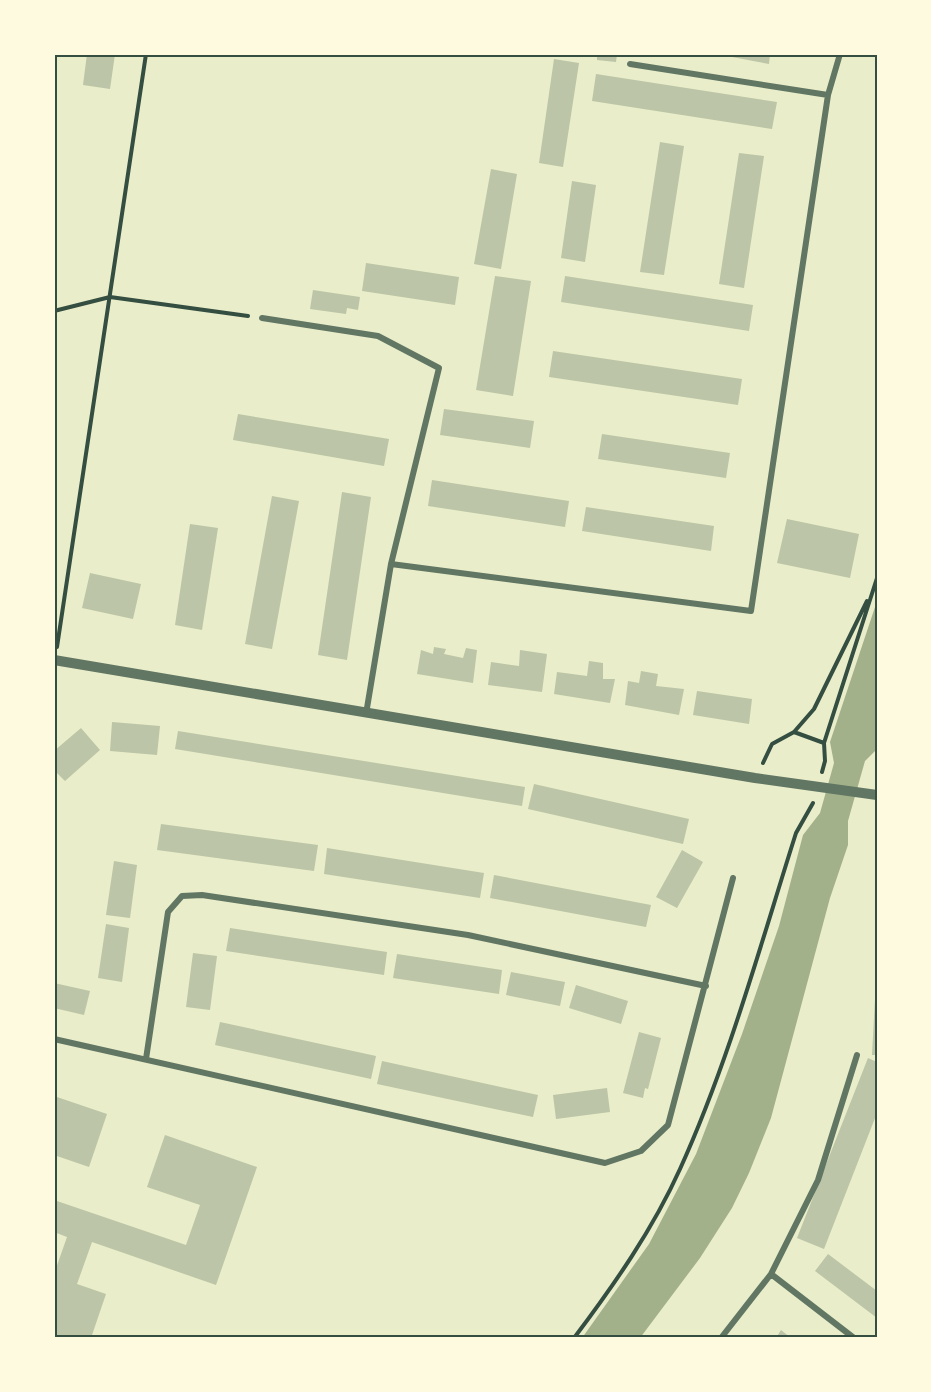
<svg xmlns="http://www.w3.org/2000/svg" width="931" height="1392" font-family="'Work Sans',sans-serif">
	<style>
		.water { fill: #a3b18a }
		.building { fill: #bcc5a7 }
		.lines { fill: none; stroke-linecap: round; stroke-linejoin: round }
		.path { stroke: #344e41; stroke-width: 4 }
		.minor { stroke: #617663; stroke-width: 6 }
		.tertiary { stroke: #617663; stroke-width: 10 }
		.neatline { fill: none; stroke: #344e41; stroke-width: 2 }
	</style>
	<rect width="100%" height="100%" fill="#e9edc9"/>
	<path class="water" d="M 877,601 L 877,749 L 865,761 L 848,821 L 848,845 L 830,898 L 771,1118 L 749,1173 L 732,1208 L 700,1258 L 640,1338 L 582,1338 L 649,1244 L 696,1154 L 742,1034 L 779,926 L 803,835 L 820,813 L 834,763 L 830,742 Z"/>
	<path class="building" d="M 87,54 L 115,54 L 110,89 L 83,85 Z
		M 597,54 L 617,54 L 616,62 L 597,60 Z
		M 716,54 L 770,54 L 769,64 Z
		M 554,59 L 579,63 L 563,167 L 539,163 Z
		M 596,74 L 777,102 L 772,129 L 592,101 Z
		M 660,142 L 684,146 L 664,275 L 640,272 Z
		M 739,153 L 764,156 L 744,288 L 719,284 Z
		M 491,169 L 517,174 L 501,269 L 474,264 Z
		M 572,181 L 596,185 L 585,262 L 561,258 Z
		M 366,263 L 459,277 L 455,305 L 362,291 Z
		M 495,276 L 531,281 L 513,396 L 476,390 Z
		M 565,276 L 753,305 L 749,331 L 561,302 Z
		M 313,290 L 360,297 L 358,310 L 347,308 L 346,314 L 310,309 Z
		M 553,351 L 742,379 L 738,405 L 549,377 Z
		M 444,409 L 534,421 L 530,448 L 440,435 Z
		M 238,414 L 389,439 L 384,466 L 233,440 Z
		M 602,434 L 730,453 L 726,478 L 598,459 Z
		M 432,480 L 569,501 L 565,527 L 428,506 Z
		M 342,492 L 371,497 L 347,660 L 318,655 Z
		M 272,496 L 299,501 L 272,649 L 245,644 Z
		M 586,507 L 714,526 L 711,551 L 582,531 Z
		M 787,519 L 859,534 L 850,578 L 777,563 Z
		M 190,524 L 218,528 L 202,630 L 175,625 Z
		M 90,573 L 141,584 L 133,619 L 82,608 Z
		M 434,647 L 446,649 L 444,654 L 463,658 L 466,648 L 477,650 L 473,683 L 417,674 L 421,650 L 433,654 Z
		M 520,650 L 547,654 L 542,692 L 488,685 L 491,662 L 519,666 Z
		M 589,661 L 603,663 L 603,679 L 615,679 L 610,703 L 554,694 L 557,672 L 587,676 Z
		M 641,671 L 658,674 L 656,686 L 684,689 L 679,715 L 625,705 L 628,681 L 639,683 Z
		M 697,691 L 752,699 L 749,724 L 693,715 Z
		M 112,722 L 160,726 L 157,755 L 110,751 Z
		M 81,728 L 100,750 L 65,781 L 54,770 L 54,751 Z
		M 178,731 L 525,787 L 522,806 L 175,749 Z
		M 534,784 L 689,819 L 683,844 L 528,809 Z
		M 161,824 L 318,845 L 314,871 L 157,850 Z
		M 327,848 L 484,873 L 480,898 L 324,874 Z
		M 682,850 L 703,862 L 677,908 L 656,897 Z
		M 114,861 L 137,865 L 130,918 L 106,915 Z
		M 494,875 L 651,905 L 646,927 L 490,898 Z
		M 106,924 L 129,928 L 122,982 L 98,978 Z
		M 230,928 L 387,952 L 384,975 L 226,951 Z
		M 193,953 L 217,956 L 210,1010 L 186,1007 Z
		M 397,954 L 502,970 L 499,994 L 393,978 Z
		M 511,972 L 565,982 L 560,1006 L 506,995 Z
		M 54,983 L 90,991 L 84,1015 L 54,1008 Z
		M 576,985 L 628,1001 L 621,1024 L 569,1008 Z
		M 875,999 L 877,999 L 877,1055 L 872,1055 Z
		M 220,1022 L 376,1056 L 371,1079 L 215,1045 Z
		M 639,1032 L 661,1038 L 648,1089 L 645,1088 L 643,1098 L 623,1093 Z
		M 868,1058 L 877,1062 L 877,1113 L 824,1249 L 797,1238 Z
		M 382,1061 L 538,1095 L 533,1117 L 377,1084 Z
		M 607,1088 L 610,1112 L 556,1119 L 553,1095 Z
		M 54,1096 L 107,1114 L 89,1167 L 54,1155 Z
		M 165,1135 L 257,1167 L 216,1285 L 92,1242 L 77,1284 L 106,1294 L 91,1338 L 54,1338 L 54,1274 L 67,1237 L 54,1232 L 54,1200 L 186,1245 L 200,1205 L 147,1187 Z
		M 828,1254 L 877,1291 L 877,1318 L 815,1271 Z
		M 781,1330 L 791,1338 L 776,1338 Z"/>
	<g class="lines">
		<path class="path" d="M 54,311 L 110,297 L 248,316
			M 57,647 L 146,54
			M 794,732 L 824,743
			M 763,763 L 772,744 L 794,732 L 814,709 L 867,601
			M 822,772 L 825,761 L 824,743 L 877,578
			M 574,1338 C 614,1285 653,1229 680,1169 C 729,1061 760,946 796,833 L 813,803"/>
		<path class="minor" d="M 630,64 L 828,95
			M 262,318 L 378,336 L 439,368 L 391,564 L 366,714
			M 391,564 L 751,611 L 828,95 L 840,54
			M 54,1039 L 605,1163 L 641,1151 L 668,1125 L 733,878
			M 146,1059 L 168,912 L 182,896 L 202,895 L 468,935 L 706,986
			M 771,1274 L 854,1338
			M 721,1338 L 771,1274 L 818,1180 L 857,1055"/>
		<path class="tertiary" d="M 54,660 L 755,778 L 877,795"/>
	</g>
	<rect width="931" height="1392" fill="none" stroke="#fefae0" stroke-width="111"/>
	<rect x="56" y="56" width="820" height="1280" class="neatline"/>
</svg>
